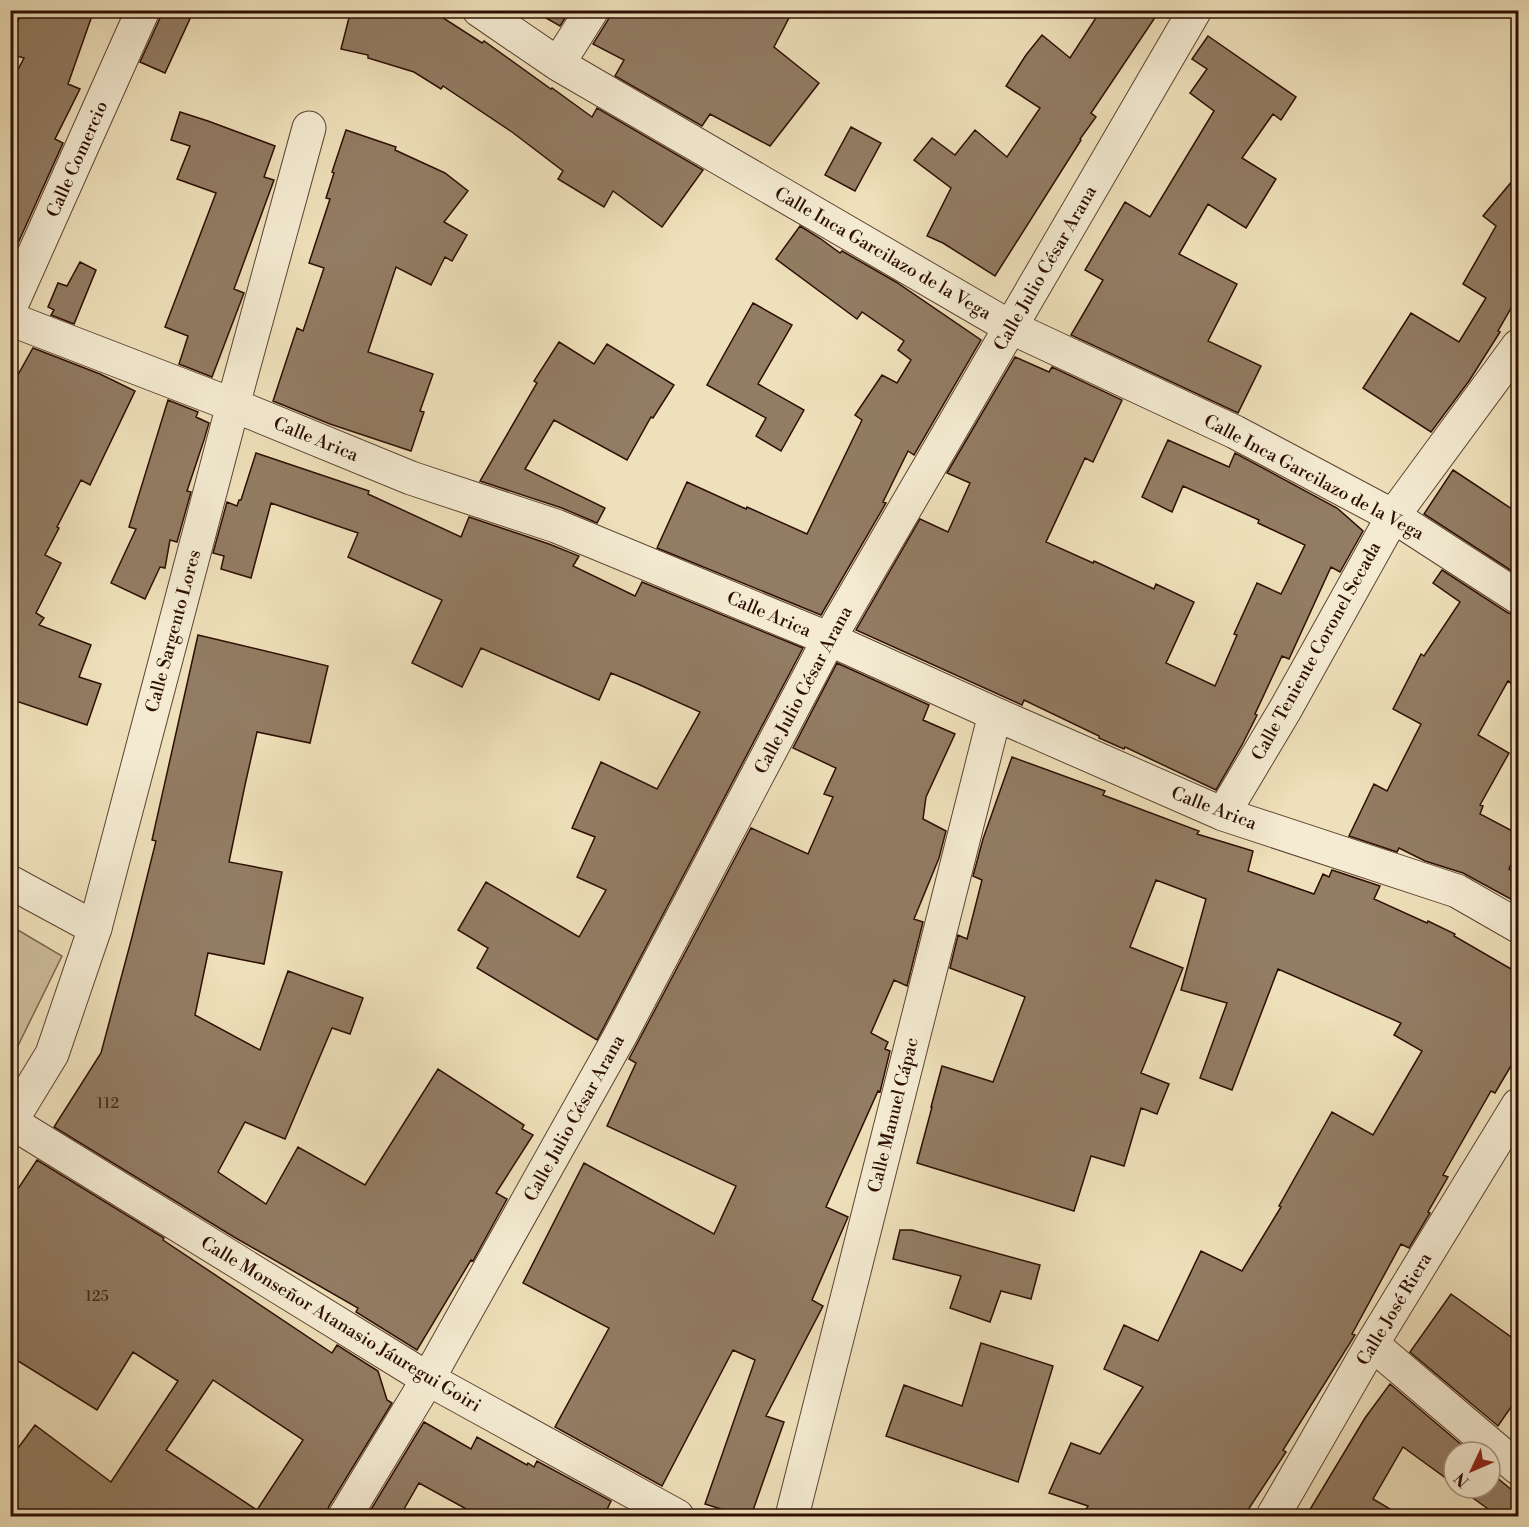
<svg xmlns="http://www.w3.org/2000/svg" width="1529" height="1527" font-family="'Libre Bodoni',serif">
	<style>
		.green { fill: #cdbc9b; stroke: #7e6650; stroke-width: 1.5 }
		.building { fill: #927c63; stroke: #2e0f04; stroke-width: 1.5; fill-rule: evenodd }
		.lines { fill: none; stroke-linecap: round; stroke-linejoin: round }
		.minor-casing { stroke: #5e4332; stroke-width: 35 }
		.tertiary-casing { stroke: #5e4332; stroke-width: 35 }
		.minor { stroke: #f4ebd2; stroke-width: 33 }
		.tertiary { stroke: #f4ebd2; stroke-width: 33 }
		.labels { text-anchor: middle; stroke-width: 4.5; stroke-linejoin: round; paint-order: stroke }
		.number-label { font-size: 15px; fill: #472a1c }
		.street-label { font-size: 18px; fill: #2e0f04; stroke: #f4ebd2 }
	</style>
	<rect width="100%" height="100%" fill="#eee0ba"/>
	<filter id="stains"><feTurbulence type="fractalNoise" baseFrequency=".00333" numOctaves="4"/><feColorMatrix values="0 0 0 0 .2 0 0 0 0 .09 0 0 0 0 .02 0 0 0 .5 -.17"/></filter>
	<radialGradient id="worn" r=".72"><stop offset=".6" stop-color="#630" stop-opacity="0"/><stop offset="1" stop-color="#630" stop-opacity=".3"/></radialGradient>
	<path class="green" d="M 11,926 L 62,956 L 11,1060 Z"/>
	<path class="building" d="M 22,10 L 94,10 L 68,84 L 80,89 L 55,139 L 63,143 L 10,261 L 10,85 L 24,58 L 10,54 L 10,22 L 17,24 Z
		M 161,10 L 194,10 L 165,73 L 140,62 L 160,18 Z
		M 351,10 L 431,10 L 482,43 L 484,41 L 551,89 L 552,88 L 592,117 L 597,108 L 703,170 L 662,227 L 613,191 L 604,207 L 558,179 L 563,171 L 512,132 L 443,86 L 441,89 L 414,72 L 368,58 L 368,55 L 341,49 Z
		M 532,10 L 570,10 L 560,26 Z
		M 611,10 L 793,10 L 774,47 L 819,83 L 770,146 L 710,114 L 702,126 L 615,76 L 624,60 L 593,44 L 608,20 Z
		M 1101,10 L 1160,10 L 1091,113 L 1096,117 L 1080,139 L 1081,140 L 995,276 L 943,243 L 927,236 L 951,188 L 914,160 L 932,138 L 955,155 L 975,130 L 1007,157 L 1040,108 L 1006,86 L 1026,55 L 1042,35 L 1070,58 Z
		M 1208,36 L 1296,97 L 1281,120 L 1273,114 L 1242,158 L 1276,179 L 1246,228 L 1208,204 L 1179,254 L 1237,284 L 1208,341 L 1261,366 L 1238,413 L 1071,335 L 1103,280 L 1085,270 L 1125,202 L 1150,217 L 1214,111 L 1190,93 L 1207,69 L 1192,59 Z
		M 180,112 L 208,121 L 275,146 L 264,177 L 274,180 L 234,289 L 244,293 L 212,377 L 179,364 L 188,336 L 165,327 L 216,193 L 177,179 L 190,146 L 171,140 Z
		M 851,127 L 881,143 L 855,191 L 825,175 Z
		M 346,130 L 396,147 L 395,150 L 445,173 L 468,191 L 444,222 L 467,235 L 452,261 L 445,257 L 431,285 L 396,267 L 368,352 L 433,374 L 420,411 L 424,412 L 411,451 L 330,424 L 273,401 L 297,328 L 303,331 L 324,268 L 309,263 L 330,199 L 326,198 L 334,173 L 332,172 Z
		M 1518,174 L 1518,296 L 1498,331 L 1500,332 L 1469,381 L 1431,432 L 1363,388 L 1411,313 L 1459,342 L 1486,298 L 1463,284 L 1496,226 L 1483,216 Z
		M 800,226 L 821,239 L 840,253 L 842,251 L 896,282 L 981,340 L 914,455 L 908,451 L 883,502 L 886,503 L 821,615 L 657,548 L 687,482 L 746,509 L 747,507 L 807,534 L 862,420 L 855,415 L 882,375 L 897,383 L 911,360 L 898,350 L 904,341 L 862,312 L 857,319 L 776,259 Z
		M 80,262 L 96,270 L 74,324 L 51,315 L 54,310 L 48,307 L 58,283 L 67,286 Z
		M 753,303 L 792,325 L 758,384 L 804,410 L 781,451 L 756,436 L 766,418 L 707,385 Z
		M 559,342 L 594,364 L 607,344 L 674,385 L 653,418 L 651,417 L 627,460 L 554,420 L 525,469 L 605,508 L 597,523 L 562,508 L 480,481 L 537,383 L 534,381 Z
		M 33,348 L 100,374 L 135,391 L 90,485 L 81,480 L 57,527 L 59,528 L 45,555 L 61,563 L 36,613 L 44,618 L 39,625 L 91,645 L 79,677 L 101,684 L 87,725 L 10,699 L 10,389 Z
		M 1015,357 L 1049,372 L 1052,367 L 1122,400 L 1093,462 L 1085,458 L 1046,542 L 1093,563 L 1094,561 L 1154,589 L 1156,584 L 1194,602 L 1166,663 L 1215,686 L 1237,635 L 1234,634 L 1257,583 L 1281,594 L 1305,545 L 1258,523 L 1259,520 L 1183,486 L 1172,512 L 1142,497 L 1168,440 L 1229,467 L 1235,453 L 1337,508 L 1363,531 L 1340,572 L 1331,567 L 1289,659 L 1282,656 L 1255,714 L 1257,715 L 1242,745 L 1216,790 L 1125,747 L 1124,749 L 1099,738 L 1099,736 L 1024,700 L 1022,705 L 856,630 L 920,519 L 948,532 L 970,483 L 947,473 Z
		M 168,400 L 198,412 L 196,417 L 209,423 L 204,440 L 187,491 L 191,492 L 177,542 L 170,540 L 165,568 L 160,567 L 145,599 L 111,583 L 136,529 L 129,527 Z
		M 256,453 L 369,491 L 368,494 L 461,537 L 469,517 L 549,544 L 579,556 L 573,566 L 635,596 L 642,582 L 803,648 L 597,1040 L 477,968 L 488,948 L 458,930 L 486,882 L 579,937 L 606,890 L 577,877 L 595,837 L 572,828 L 601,762 L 657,789 L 700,712 L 640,685 L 611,673 L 599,700 L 481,648 L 462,687 L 412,663 L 442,600 L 348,557 L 358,533 L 271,503 L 251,578 L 221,569 L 224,556 L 213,553 L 227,502 L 237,506 L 239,500 L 241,500 Z
		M 1453,470 L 1518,513 L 1518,575 L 1424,514 Z
		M 1442,570 L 1508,613 L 1518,615 L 1518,689 L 1508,681 L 1478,735 L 1509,753 L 1480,805 L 1483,806 L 1480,814 L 1518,834 L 1518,850 L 1509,869 L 1518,874 L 1518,903 L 1463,873 L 1425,861 L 1399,848 L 1397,852 L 1349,836 L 1374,784 L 1387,791 L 1421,724 L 1393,709 L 1421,654 L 1424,656 L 1460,602 L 1433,583 Z
		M 198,635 L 328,666 L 310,743 L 257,732 L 245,785 L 229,862 L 282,872 L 264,964 L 208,953 L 195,1015 L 260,1050 L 288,971 L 363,998 L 350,1034 L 332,1028 L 285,1139 L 245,1122 L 218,1172 L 266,1204 L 298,1147 L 365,1185 L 438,1069 L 524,1125 L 522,1129 L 533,1135 L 496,1193 L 507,1199 L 473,1261 L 471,1260 L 417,1350 L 356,1312 L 358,1308 L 234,1237 L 54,1127 L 101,1053 L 132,937 L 156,841 L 152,840 Z
		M 837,663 L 929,705 L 923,720 L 955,734 L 926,797 L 923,819 L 946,831 L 939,858 L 914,919 L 923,922 L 907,986 L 894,980 L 871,1033 L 888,1042 L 885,1049 L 890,1051 L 880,1092 L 878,1091 L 826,1207 L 848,1217 L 812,1300 L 823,1306 L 766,1416 L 784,1422 L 751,1516 L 743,1516 L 705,1504 L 755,1360 L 733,1350 L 662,1486 L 555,1427 L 609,1328 L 523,1283 L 584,1163 L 714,1234 L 736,1186 L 607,1126 L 636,1063 L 629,1059 L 751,828 L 808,854 L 833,797 L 824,794 L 836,768 L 793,748 Z
		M 1012,757 L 1105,791 L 1103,795 L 1199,831 L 1197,834 L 1253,851 L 1248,871 L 1314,894 L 1323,874 L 1329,877 L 1332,870 L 1380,886 L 1374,899 L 1427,923 L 1428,921 L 1455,934 L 1454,936 L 1518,973 L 1518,1054 L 1495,1093 L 1491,1091 L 1443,1175 L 1448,1177 L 1428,1212 L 1430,1213 L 1409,1248 L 1401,1244 L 1352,1334 L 1355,1335 L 1283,1450 L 1286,1452 L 1244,1516 L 1082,1516 L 1088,1506 L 1049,1493 L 1071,1443 L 1100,1454 L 1143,1387 L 1104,1369 L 1124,1325 L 1158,1341 L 1201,1251 L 1242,1271 L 1281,1207 L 1279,1206 L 1332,1112 L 1373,1135 L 1422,1051 L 1394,1035 L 1401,1023 L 1278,969 L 1232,1090 L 1200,1078 L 1227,1003 L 1181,990 L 1206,899 L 1156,880 L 1130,947 L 1183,968 L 1141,1073 L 1169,1084 L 1157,1114 L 1141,1108 L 1124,1166 L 1091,1156 L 1074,1211 L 917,1163 L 932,1107 L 931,1107 L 942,1066 L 993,1082 L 1025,997 L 950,968 L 958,935 L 967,939 L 982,880 L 973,876 L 983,839 Z
		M 37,1160 L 164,1238 L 163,1240 L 332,1353 L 337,1345 L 378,1371 L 387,1400 L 392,1403 L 329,1506 L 326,1516 L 10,1516 L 10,1459 L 35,1425 L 111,1482 L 178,1381 L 133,1352 L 97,1410 L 10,1356 L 10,1201 ZM 213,1380 L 303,1440 L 257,1510 L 166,1450 Z
		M 900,1230 L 912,1230 L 1040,1265 L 1031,1299 L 1001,1291 L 990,1322 L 950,1308 L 961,1276 L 893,1259 Z
		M 1451,1294 L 1518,1342 L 1518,1397 L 1498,1426 L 1410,1352 Z
		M 981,1343 L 1053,1366 L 1018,1482 L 886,1436 L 904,1385 L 962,1406 Z
		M 1390,1384 L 1470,1452 L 1454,1452 L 1454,1484 L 1403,1447 L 1373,1499 L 1402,1516 L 1306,1516 L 1365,1418 Z
		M 424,1422 L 471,1449 L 477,1437 L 527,1465 L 528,1463 L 534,1467 L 537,1461 L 611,1501 L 604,1516 L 479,1516 L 419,1483 L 400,1516 L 367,1516 Z
		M 1490,1472 L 1518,1495 L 1518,1516 L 1498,1516 L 1459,1488 L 1490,1488 Z"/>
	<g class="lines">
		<g class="minor-casing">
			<path id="minor" d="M 479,10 L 558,64 L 1010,327 L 1235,432 L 1393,516 L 1518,597
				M 558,64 L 592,10
				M 10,319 L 233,405 L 411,478 L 556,526 L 829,639 L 995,714 L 1223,814 L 1457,891 L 1518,926
				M 1223,814 L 1285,710 L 1393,516 L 1518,346
				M 95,928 L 233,405 L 309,128
				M 1372,1344 L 1518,1468
				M 345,1516 L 428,1379 L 620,1036 L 829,639 L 1195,10
				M 792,1516 L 995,714
				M 1273,1516 L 1372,1344 L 1518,1105"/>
		</g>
		<g class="tertiary-casing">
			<path id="tertiary" d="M 10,308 L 143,10
				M 10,882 L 95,928 L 52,1054 L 10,1123
				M 11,1122 L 428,1379 L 677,1516"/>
		</g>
		<use href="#minor" class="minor"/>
		<use href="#tertiary" class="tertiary"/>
	</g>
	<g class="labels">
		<g class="number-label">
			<text x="108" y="1108">112</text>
			<text x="97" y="1301">125</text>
		</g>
		<g class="street-label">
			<text transform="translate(77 159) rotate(-66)" y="6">Calle Comercio</text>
			<text transform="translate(883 253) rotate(30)" y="6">Calle Inca Garcilazo de la Vega</text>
			<text transform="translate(1045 268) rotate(-60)" y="6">Calle Julio César Arana</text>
			<text transform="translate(316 439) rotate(22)" y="6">Calle Arica</text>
			<text transform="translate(1314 477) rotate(28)" y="6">Calle Inca Garcilazo de la Vega</text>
			<text transform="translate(769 614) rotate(23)" y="6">Calle Arica</text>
			<text transform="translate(173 631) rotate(-75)" y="6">Calle Sargento Lores</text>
			<text transform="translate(1316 651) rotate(-61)" y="6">Calle Teniente Coronel Secada</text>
			<text transform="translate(803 690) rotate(-62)" y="6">Calle Julio César Arana</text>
			<text transform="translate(1214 808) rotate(21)" y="6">Calle Arica</text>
			<text transform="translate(893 1115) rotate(-76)" y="6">Calle Manuel Cápac</text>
			<text transform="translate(574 1118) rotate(-61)" y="6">Calle Julio César Arana</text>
			<text transform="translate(1394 1309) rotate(-59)" y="6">Calle José Riera</text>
			<text transform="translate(341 1324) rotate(31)" y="6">Calle Monseñor Atanasio Jáuregui Goiri</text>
		</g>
	</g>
	<rect width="1529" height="1527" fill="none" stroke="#eee0ba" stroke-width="36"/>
	<rect x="12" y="12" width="1505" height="1503" fill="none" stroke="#2e0f04" stroke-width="3"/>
	<rect x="18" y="18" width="1493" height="1491" fill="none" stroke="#2e0f04" stroke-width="1.5"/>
	<g transform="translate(1472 1470) rotate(226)"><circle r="28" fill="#f4ebd2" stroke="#a59380" stroke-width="1.5"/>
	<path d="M0-4.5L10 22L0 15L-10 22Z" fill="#8f2418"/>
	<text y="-9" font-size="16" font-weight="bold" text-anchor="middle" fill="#2e0f04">N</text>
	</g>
	<rect width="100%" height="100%" filter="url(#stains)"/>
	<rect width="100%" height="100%" fill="url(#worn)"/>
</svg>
